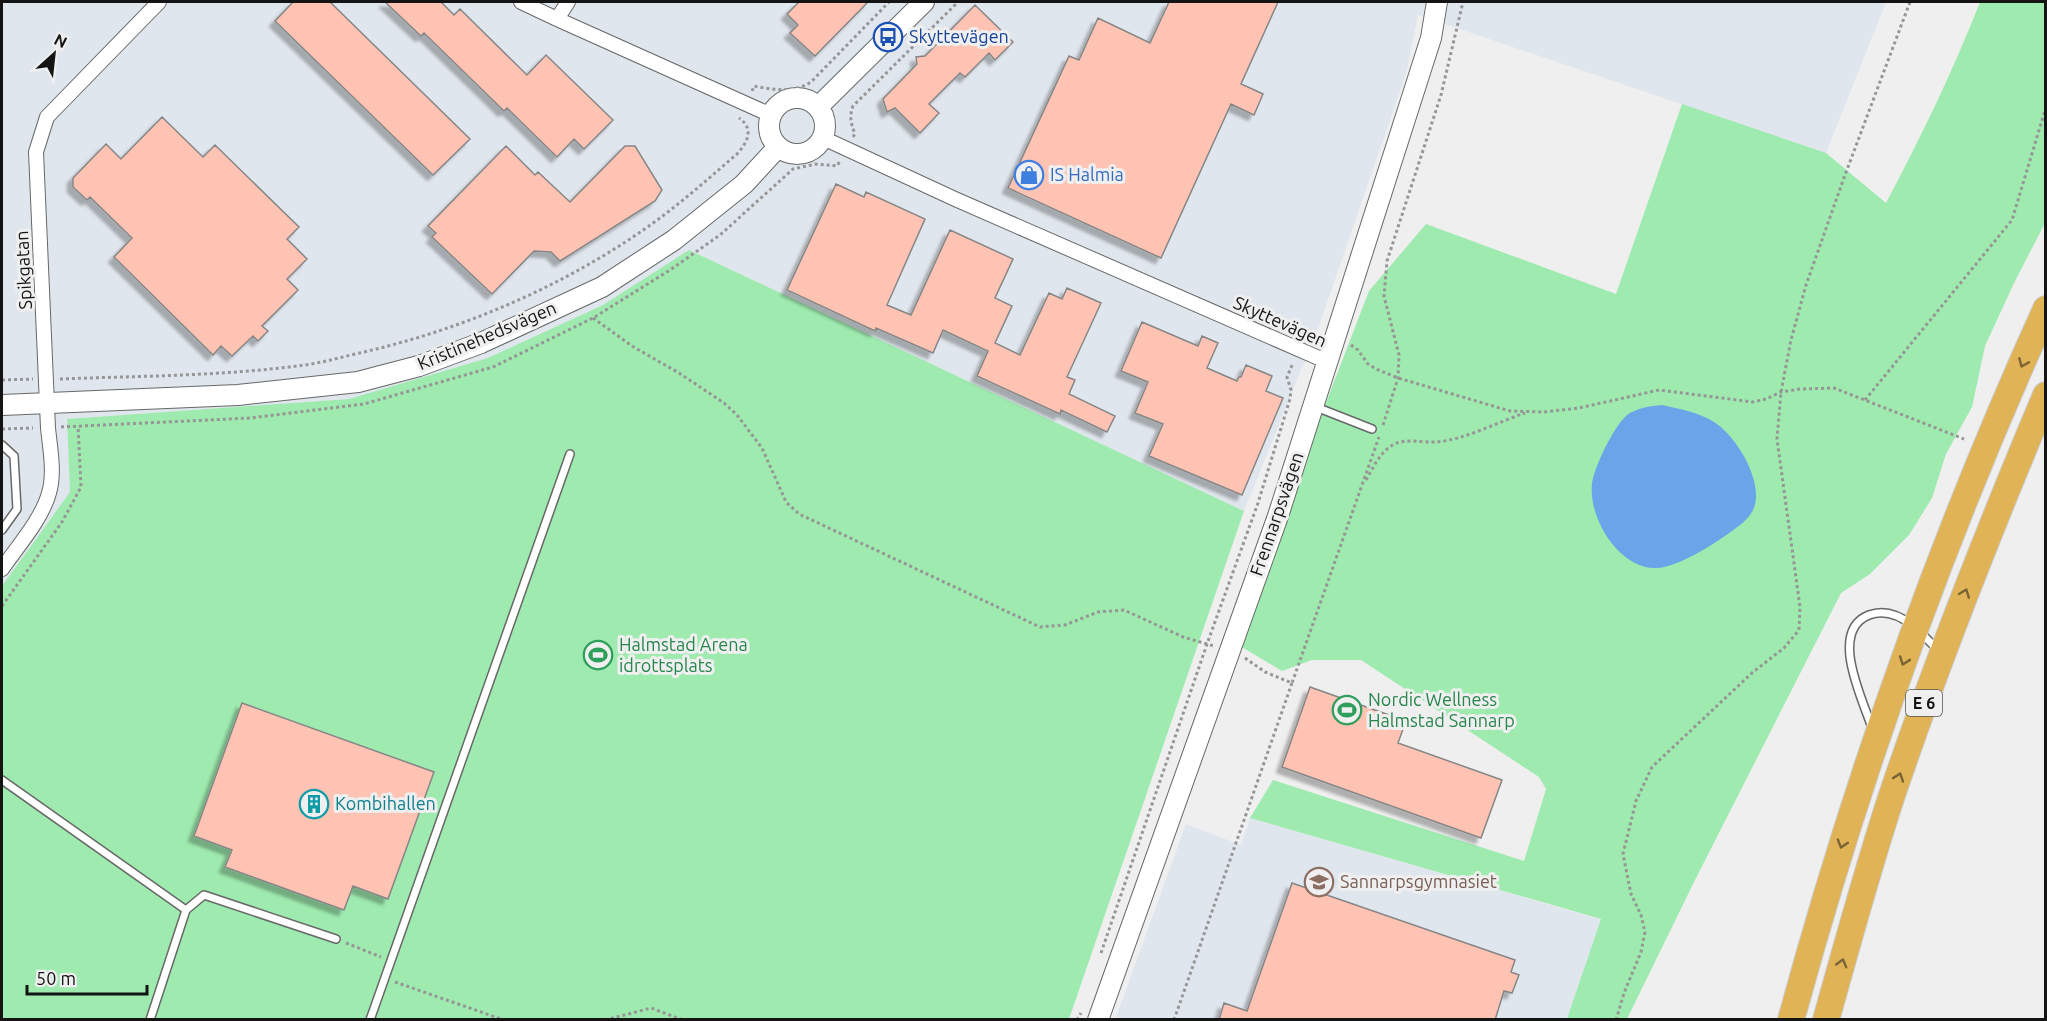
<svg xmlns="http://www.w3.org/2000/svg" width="2047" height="1021" font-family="Ubuntu,sans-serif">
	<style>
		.built { fill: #e0e6ed }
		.green { fill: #9eeaaf }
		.water { fill: #6aa5ea }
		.building { fill: #fec3b3; stroke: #878686; stroke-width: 1.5; filter: url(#shadow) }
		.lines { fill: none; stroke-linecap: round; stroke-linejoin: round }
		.lane-casing { stroke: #676868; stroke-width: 10 }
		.street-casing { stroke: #676868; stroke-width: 16 }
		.secondary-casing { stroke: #676868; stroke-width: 22 }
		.highway-casing { stroke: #cbcbcb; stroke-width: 28 }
		.path { stroke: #969696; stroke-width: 3; stroke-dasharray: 3 3; stroke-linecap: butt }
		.lane { stroke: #fff; stroke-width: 7 }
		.street { stroke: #fff; stroke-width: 14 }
		.secondary { stroke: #fff; stroke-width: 20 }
		.highway { stroke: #e0b356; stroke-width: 26 }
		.oneway { stroke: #7a6435 }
		.labels { text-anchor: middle; stroke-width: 6; stroke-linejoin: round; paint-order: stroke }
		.shield { fill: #efeff0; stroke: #565656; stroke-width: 1.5 }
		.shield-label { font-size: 16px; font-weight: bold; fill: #141414 }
		.transit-label { font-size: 18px; fill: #164399; stroke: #efeff0; text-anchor: start }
		.shop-label { font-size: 18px; fill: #366cbe; stroke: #efeff0; text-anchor: start }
		.street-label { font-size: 18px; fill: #141414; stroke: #efeff0 }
		.leisure-label { font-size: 18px; fill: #27864d; stroke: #efeff0; text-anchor: start }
		.culture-label { font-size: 18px; fill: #0d838f; stroke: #efeff0; text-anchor: start }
		.education-label { font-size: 18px; fill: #785e54; stroke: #efeff0; text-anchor: start }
	</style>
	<defs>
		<filter id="shadow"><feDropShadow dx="-5.5" dy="5.5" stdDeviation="1.5" flood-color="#0004"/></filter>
	</defs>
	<rect width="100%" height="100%" fill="#efeff0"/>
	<path class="built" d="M 2,2 L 1886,2 L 1826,153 L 1418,15 L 1406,74 L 1320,323 L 1244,511 L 689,250 L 603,305 L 488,358 L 349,399 L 67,419 L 70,492 L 2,586 Z
		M 1250,818 L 1602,920 L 1567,1019 L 1115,1020 L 1186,824 L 1241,845 Z"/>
	<path class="green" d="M 1980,2 L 2045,2 L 2045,223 L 2014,283 L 1985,346 L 1972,407 L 1946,454 L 1932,498 L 1909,535 L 1870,574 L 1841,593 L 1695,880 L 1627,1019 L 1567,1019 L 1601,919 L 1250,818 L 1273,780 L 1524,861 L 1546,789 L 1539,777 L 1361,660 L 1312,660 L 1282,671 L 1240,646 L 1312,439 L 1369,291 L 1426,224 L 1616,294 L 1682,104 L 1826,153 L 1886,203 C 1921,137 1953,71 1980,2 Z
		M 689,250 L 1244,511 L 1069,1019 L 2,1020 L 2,586 L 70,492 L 67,419 L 349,399 L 488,358 L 603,305 Z"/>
	<path class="water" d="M 1662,405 C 1680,409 1698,412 1714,422 C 1737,436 1767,486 1752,512 C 1747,520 1739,526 1732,531 C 1714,544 1680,566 1658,568 C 1620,571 1588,518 1592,484 C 1594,467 1614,426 1627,415 C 1637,408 1650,406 1662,405 Z"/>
	<path class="building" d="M 293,2 L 330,2 L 470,139 L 433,175 L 275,21 Z
		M 385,2 L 441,2 L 454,15 L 460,9 L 527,75 L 546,55 L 613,120 L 584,149 L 574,139 L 557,157 L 507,108 L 504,111 L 424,33 L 421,36 Z
		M 799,2 L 868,2 L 815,56 L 790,33 L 798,25 L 787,14 Z
		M 1169,2 L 1278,2 L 1241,84 L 1263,94 L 1254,115 L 1231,104 L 1161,258 L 1008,188 L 1069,56 L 1079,60 L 1098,18 L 1150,43 Z
		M 975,5 L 1013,42 L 995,60 L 989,53 L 965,77 L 960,73 L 929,104 L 939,113 L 920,133 L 895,108 L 887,112 L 883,99 L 917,64 L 916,57 L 925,56 Z
		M 162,117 L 203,157 L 215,145 L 299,227 L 287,239 L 307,259 L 287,279 L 298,290 L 262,326 L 268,331 L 258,341 L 253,336 L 232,356 L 221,346 L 213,355 L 114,257 L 132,238 L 90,197 L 87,200 L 73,187 L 73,178 L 106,144 L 121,159 Z
		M 506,146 L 535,175 L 538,172 L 570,202 L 625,146 L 635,146 L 662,190 L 655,201 L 560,261 L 551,252 L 534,251 L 492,294 L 432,237 L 436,233 L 428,226 Z
		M 836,184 L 864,197 L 866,192 L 925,219 L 887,305 L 911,315 L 950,230 L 1013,259 L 995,298 L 1012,306 L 995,343 L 1020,355 L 1049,293 L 1062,299 L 1067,288 L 1101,303 L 1067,377 L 1075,380 L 1069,394 L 1115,416 L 1107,432 L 1061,410 L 1060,414 L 977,376 L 988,351 L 943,330 L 933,353 L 876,328 L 875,331 L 787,290 Z
		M 1142,322 L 1198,346 L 1202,336 L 1218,343 L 1207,368 L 1237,381 L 1239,377 L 1241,377 L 1246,365 L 1272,376 L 1266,391 L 1283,398 L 1242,495 L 1149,456 L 1163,424 L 1135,413 L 1148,382 L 1121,371 Z
		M 1310,687 L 1406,721 L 1398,743 L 1502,780 L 1481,838 L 1282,767 Z
		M 242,703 L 434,772 L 388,899 L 353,886 L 344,910 L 225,867 L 232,850 L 194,836 Z
		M 1292,883 L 1515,960 L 1511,972 L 1519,975 L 1512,993 L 1504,991 L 1495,1020 L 1219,1020 L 1224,1003 L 1247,1011 Z"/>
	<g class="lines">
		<g class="lane-casing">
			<path id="lane" d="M 1316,407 L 1372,429
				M 2,445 L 14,456 L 17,509 L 2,530
				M 1920,632 L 1938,650
				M 1872,728 C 1863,700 1828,631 1869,615 C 1885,609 1899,615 1912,625
				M 2,780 L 186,910 L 150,1020
				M 186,910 L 204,895 L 336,939
				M 370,1020 L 570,454"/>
		</g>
		<g class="street-casing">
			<path id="street" d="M 521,2 L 557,19 L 771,115
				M 557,19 L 568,2
				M 823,138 L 955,199 L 1328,362
				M 2,569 C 17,547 42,519 49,493 C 55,473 50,448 48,428 L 36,152 L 47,117 L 159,2"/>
		</g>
		<g class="secondary-casing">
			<path id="secondary" d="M769 126a28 28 0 1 1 56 0a28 28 0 1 1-56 0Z
				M 818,107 L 924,2
				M 2,405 L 238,395 L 358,382 L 419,366 L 481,343 L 602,287 L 674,240 L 744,184 L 778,147
				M 1098,1020 L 1278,516 L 1431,38 L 1437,2"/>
		</g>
		<g class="highway-casing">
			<path id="highway" d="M 1791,1020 C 1857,777 1942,538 2046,309
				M 1826,1020 C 1847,945 1867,871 1891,798 C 1937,661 1990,528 2046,395"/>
		</g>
		<path class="path" d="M 752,91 L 754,86 C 773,90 794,93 811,82 L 889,2
			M 853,137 L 855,134 C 851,124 849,117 853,106 L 958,2
			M 593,318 L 632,346 L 679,373 L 724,403 L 737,415 L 762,448 L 786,502 L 799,514 L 1040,627 L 1065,625 L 1098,612 L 1124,610 L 1183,637 L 1214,646
			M 1351,345 L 1358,350 L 1368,364 L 1376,369 L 1398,378 L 1510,411 L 1544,412 L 1579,408 L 1659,390 L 1753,402 L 1766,399 L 1781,392 L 1800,389 L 1834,388 L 1964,439
			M 60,379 C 139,376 219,376 297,366 C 316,364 335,359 355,354 C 459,331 561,288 649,226 C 680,204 708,179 737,154 C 747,143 755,129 739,118
			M 2,380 L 33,379
			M 1865,400 L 2012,220 L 2046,107
			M 1383,425 L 1398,378 L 1399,355 L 1384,296 L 1387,261 L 1441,95 L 1463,2
			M 61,427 L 250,418 L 364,404 L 493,367 L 593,318 L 670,270 L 720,235 L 793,169 L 816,164 L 837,166 L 840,161
			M 2,429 L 33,428
			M 1366,480 C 1373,468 1379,454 1391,446 C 1404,437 1421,443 1436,442 C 1464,440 1498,422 1525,413
			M 2,606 L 62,522 L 81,487 L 78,426
			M 1245,658 L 1265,672 L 1292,683 L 1379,437
			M 346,943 L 381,957
			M 1101,953 L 1207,644 L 1258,503 L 1290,399 L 1291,390 L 1287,377 L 1293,363
			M 395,982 L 504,1020
			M 605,1020 L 651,1008 L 683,1020
			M 1077,1020 L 1081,1013
			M 1174,1020 L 1292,683
			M 1616,1020 L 1624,993 L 1641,952 L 1645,932 L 1641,915 L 1631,894 L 1623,854 L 1636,801 L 1652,767 L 1753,672 L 1784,648 L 1799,630 L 1800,607 L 1777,439 L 1781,392 L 1791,340 L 1806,285 L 1845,175 L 1910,2"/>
		<use href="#lane" class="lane"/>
		<use href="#street" class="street"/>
		<use href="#secondary" class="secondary"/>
		<use href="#highway" class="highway"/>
	</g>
	<defs><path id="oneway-chevron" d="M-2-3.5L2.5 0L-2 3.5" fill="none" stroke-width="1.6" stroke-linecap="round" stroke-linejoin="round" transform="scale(1.5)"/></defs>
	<g class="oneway">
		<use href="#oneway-chevron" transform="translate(2023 363) rotate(113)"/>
		<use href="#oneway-chevron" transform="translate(1965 593) rotate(-69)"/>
		<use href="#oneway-chevron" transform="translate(1904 661) rotate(109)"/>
		<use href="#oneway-chevron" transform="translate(1899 777) rotate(-71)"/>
		<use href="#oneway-chevron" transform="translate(1842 844) rotate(107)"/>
		<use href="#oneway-chevron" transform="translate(1842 963) rotate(-74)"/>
	</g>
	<defs>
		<g id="bus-ring" transform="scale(1.5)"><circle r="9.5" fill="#efeff0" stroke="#1a4fb4" stroke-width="1.5"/><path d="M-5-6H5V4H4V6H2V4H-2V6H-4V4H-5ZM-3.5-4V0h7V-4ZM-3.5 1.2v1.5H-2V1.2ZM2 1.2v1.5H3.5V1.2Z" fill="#1a4fb4"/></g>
		<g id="shop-ring" transform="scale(1.5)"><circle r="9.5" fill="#efeff0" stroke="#3f7fe0" stroke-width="1.5"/><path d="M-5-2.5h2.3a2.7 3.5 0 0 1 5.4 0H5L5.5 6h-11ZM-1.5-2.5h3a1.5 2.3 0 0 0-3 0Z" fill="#3f7fe0"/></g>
		<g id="stadium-ring" transform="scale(1.5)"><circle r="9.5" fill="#efeff0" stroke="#2e9e5b" stroke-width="1.5"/><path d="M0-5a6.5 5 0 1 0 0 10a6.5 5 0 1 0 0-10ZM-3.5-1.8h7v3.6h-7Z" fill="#2e9e5b"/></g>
		<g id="building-ring" transform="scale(1.5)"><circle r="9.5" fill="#efeff0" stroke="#0f9aa8" stroke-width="1.5"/><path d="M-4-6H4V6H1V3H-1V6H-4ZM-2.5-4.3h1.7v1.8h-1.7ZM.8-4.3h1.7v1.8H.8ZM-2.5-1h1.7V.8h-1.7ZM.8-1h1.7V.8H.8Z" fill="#0f9aa8"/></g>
		<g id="school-ring" transform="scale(1.5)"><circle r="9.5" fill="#efeff0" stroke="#8d6e63" stroke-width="1.5"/><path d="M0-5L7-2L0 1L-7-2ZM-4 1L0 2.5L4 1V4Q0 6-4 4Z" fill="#8d6e63"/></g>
	</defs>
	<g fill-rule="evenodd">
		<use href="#bus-ring" x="888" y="37"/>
		<use href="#shop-ring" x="1029" y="175"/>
		<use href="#stadium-ring" x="598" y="655"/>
		<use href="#stadium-ring" x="1347" y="710"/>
		<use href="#building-ring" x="314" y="804"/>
		<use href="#school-ring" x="1319" y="882"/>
	</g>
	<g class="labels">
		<rect class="shield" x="1906" y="690" width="36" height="26" rx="4.5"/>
		<g class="shield-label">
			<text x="1924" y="709">E 6</text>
		</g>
		<g class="transit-label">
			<text x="909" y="43">Skyttevägen</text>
		</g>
		<g class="shop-label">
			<text x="1050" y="181">IS Halmia</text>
		</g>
		<g class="street-label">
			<text transform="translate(24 270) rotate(-93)" y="6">Spikgatan</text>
			<text transform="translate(1280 322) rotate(24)" y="6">Skyttevägen</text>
			<text transform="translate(487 336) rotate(-23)" y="6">Kristinehedsvägen</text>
			<text transform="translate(1277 514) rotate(-71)" y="6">Frennarpsvägen</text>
		</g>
		<g class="leisure-label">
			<text x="619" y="651">Halmstad Arena<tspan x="619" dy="21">idrottsplats</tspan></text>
			<text x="1368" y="706">Nordic Wellness<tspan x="1368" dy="21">Halmstad Sannarp</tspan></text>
		</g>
		<g class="culture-label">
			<text x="335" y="810">Kombihallen</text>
		</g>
		<g class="education-label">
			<text x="1340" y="888">Sannarpsgymnasiet</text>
		</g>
	</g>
	<rect width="2047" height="1021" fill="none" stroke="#141414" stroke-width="6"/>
	<g transform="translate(54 54) rotate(27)" stroke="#efeff0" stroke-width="4.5" paint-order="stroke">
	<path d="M0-4.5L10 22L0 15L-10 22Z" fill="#141414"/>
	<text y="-9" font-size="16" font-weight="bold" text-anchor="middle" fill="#141414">N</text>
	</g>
	<path d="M27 985v9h120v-9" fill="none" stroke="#141414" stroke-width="3"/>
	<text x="36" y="985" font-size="18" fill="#141414" stroke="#efeff0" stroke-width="4.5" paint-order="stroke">50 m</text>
</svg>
